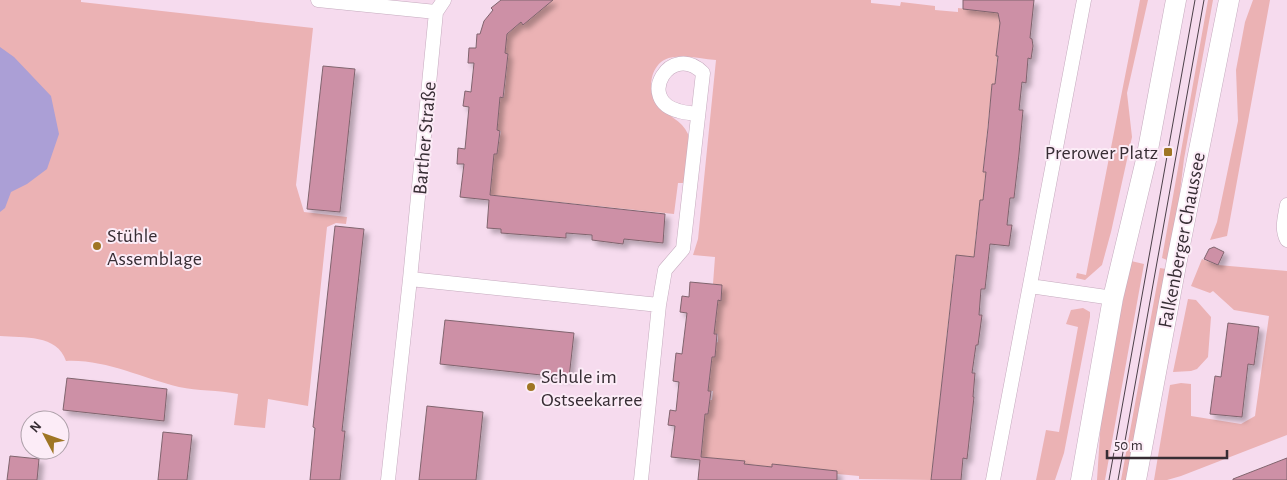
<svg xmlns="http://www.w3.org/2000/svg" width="1287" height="480" font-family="'Alegreya Sans',sans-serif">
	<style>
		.green { fill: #ebb2b4 }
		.water { fill: #ab9fd6 }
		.building { fill: #cd90a6; stroke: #80646e; filter: url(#shadow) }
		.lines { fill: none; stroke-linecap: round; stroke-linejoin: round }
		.minor-casing { stroke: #c5abbe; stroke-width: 15 }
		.secondary-casing { stroke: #c5abbe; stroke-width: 21 }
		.minor { stroke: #fff; stroke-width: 14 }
		.secondary { stroke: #fff; stroke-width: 20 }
		.tram { stroke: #4b3f48; stroke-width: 1 }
		.poi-dot { fill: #9f7524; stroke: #fcecf7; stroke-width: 2 }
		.labels { text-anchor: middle; stroke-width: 4; stroke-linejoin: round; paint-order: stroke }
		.street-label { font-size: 20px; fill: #372d34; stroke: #fcecf7 }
		.poi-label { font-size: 20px; fill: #372d34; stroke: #fcecf7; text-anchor: start }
	</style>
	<defs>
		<filter id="shadow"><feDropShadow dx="4.5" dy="4.5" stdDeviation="2.5" flood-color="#0004"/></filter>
	</defs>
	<rect width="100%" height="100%" fill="#f6dbee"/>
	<path class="green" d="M 0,0 L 81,0 L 81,2 L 313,28 L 296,185 L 304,212 L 347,217 L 346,224 L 336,223 L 327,227 L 308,406 L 268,399 L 265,428 L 234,425 L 238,394 C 218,390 198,391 179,387 C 141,378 105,359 66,361 C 57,334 24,338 0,336 Z
		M 553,0 L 871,0 L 871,3 L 900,6 L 901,2 L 935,6 L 935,10 L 958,12 L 958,8 L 1001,13 L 995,84 L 992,84 L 983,171 L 986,172 L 983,200 L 980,200 L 975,242 L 977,257 L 956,256 L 952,284 L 955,285 L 954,298 L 951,298 L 946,341 L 949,342 L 945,355 L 931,480 L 859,479 L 859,476 L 816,472 L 772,464 L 772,467 L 744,464 L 744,461 L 701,457 L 705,414 L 708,414 L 710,400 L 712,400 L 713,391 L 708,391 L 712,357 L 716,343 L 718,342 L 718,334 L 714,334 L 718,300 L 721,300 L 722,286 L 713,284 L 715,257 L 693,255 L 698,239 L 716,60 C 703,59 688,55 674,57 C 651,59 645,89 658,105 C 667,116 682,120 688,134 C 692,145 686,171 685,183 L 678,183 L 674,214 L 490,195 L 494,154 L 497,154 L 501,131 L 497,130 L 500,97 L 504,97 L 508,54 L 505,53 L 506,38 L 504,37 L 521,22 L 524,24 Z
		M 1140,0 L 1148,0 L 1127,93 L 1132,137 L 1111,232 L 1102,265 L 1085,280 L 1076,278 L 1077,273 L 1086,275 Z
		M 1208,0 L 1213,0 L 1184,159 L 1177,217 L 1167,260 L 1162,258 Z
		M 1253,0 L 1270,0 L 1227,236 L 1210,240 L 1217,222 L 1238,121 L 1236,70 L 1245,22 Z
		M 1202,259 L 1218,265 L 1287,271 L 1287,435 L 1181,476 L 1167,480 L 1154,480 L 1170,385 L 1181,383 L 1191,384 L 1191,416 L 1241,424 L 1255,416 L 1269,316 L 1234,310 L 1213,291 L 1210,293 L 1191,286 Z
		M 1131,261 L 1144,264 L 1105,480 L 1097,480 L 1102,403 Z
		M 1160,268 L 1166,269 L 1126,480 L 1121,480 Z
		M 1188,299 L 1196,300 L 1211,317 L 1208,357 L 1197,369 L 1191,371 L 1173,372 Z
		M 1083,308 L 1090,312 L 1090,317 L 1064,453 L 1055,480 L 1036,480 L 1046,430 L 1059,432 L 1078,327 L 1066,324 L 1071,310 Z"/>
	<path class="water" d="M 0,47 L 14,57 L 51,96 L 59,134 L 47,169 L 27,184 L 11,192 L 5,208 L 0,212 Z"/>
	<path class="building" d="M 501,0 L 553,0 L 523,25 L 521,22 L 507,34 L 505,53 L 508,54 L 503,98 L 500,97 L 497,130 L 500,131 L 497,154 L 494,154 L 490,195 L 665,214 L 663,243 L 624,239 L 623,244 L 592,240 L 592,235 L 566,233 L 566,238 L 501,233 L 501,229 L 487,228 L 489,200 L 460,197 L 464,164 L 457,164 L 458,148 L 465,149 L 469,107 L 463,106 L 465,91 L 471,92 L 474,63 L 468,63 L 469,48 L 476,48 L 477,34 L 480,34 L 484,21 L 493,10 L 491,8 Z
		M 963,0 L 1034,0 L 1030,38 L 1032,39 L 1033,46 L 1031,59 L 1028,58 L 1026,83 L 1022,82 L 1019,110 L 1023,110 L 1019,154 L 1014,198 L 1010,198 L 1007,225 L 1012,225 L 1009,246 L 990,244 L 985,289 L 981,289 L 979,315 L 982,315 L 978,345 L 976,345 L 972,373 L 975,373 L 973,397 L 974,397 L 967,459 L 963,458 L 961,480 L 931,480 L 956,255 L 974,257 L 980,200 L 983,200 L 986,172 L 983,172 L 988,128 L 992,84 L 995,84 L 998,56 L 996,56 L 1000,23 L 998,13 L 963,9 Z
		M 323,66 L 355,69 L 340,212 L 307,209 Z
		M 335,226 L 364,229 L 342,431 L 345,431 L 340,480 L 310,480 L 315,428 L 313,427 Z
		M 1214,247 L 1224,252 L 1218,265 L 1204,259 L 1209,249 Z
		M 690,282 L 722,285 L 721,301 L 718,300 L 714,334 L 717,334 L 715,357 L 712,357 L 708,391 L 711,391 L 708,414 L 705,414 L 701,457 L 745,461 L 744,464 L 772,467 L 772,464 L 837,471 L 837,480 L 698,480 L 700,460 L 671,457 L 675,426 L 668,425 L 670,410 L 676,411 L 679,382 L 673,381 L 676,353 L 682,354 L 687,313 L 680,312 L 682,296 L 689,297 Z
		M 445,320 L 574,333 L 569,378 L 440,364 Z
		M 1228,323 L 1259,327 L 1254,365 L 1248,364 L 1242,417 L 1210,414 L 1215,376 L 1221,377 Z
		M 67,378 L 167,389 L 164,421 L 63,410 Z
		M 427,406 L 483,412 L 476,480 L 419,480 Z
		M 163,432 L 192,435 L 187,480 L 158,480 Z
		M 10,456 L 39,459 L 37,480 L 7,480 Z
		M 1287,458 L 1287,480 L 1233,480 L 1233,479 Z"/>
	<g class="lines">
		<g class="minor-casing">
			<path id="minor" d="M 318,0 L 436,12
				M 1287,205 C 1285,217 1281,229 1287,240
				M 410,279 L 659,305
				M 1030,286 L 1113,298
				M 388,480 L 410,279 L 436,12 L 444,0
				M 641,480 L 659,305 L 665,270 L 683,249 L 703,73 C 671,41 635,100 679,111 C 685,113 692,113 698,114
				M 993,480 L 1084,0"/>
		</g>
		<g class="secondary-casing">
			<path id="secondary" d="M 1081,480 L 1113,298 L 1146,160 L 1176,0
				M 1136,480 L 1176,265 L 1229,0"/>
		</g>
		<use href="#minor" class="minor"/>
		<use href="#secondary" class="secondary"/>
		<path class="tram" d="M 1109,480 L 1195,0
			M 1118,480 L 1204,0"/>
	</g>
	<g class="poi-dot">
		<rect x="1163" y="147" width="10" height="10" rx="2.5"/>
		<circle cx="97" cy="246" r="5"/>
		<circle cx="531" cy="387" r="5"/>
	</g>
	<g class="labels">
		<g class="street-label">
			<text transform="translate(424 138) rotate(-85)" y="7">Barther Straße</text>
			<text transform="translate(1181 240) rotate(-79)" y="7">Falkenberger Chaussee</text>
		</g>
		<g class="poi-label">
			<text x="1158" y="159" text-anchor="end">Prerower Platz</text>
			<text x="107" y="242">Stühle<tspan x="107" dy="23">Assemblage</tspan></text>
			<text x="541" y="383">Schule im<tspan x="541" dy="23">Ostseekarree</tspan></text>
		</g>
	</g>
	<g transform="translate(45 435) rotate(311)"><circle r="24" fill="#fcecf7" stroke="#ada0a9"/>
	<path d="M0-4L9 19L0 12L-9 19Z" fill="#9f7524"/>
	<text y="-8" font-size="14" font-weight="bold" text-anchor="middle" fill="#372d34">N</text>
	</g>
	<path d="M1107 450v8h120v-8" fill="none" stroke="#372d34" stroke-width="2.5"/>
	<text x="1114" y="450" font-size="15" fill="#372d34" stroke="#fcecf7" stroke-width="4" paint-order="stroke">50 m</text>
</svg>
